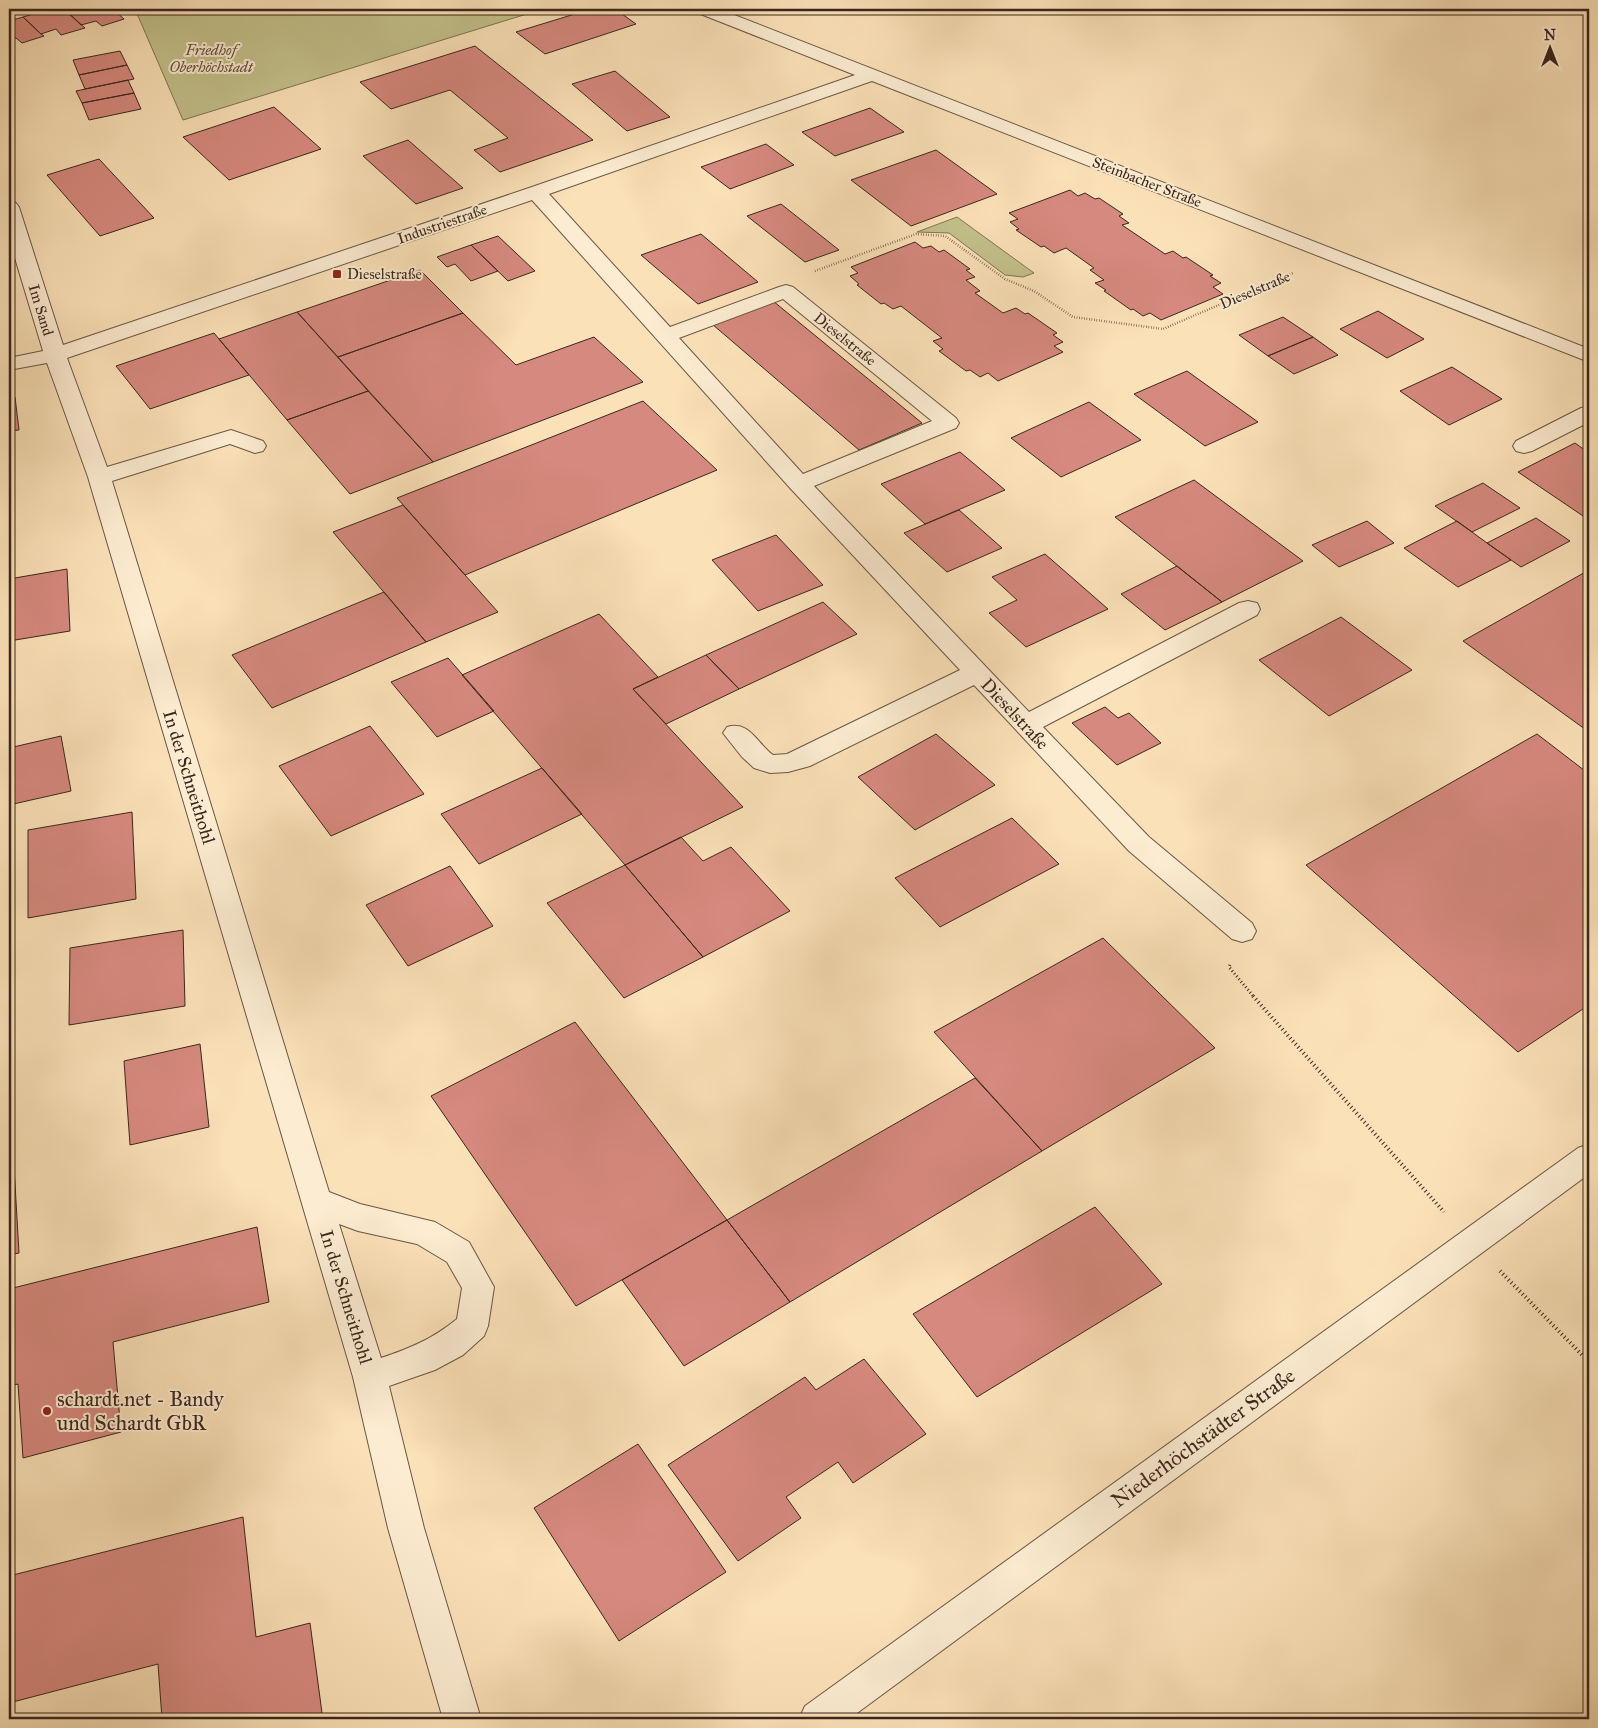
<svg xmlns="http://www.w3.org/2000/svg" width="1598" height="1728" font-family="'IM FELL Great Primer',serif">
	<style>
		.green { fill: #c3c18b; stroke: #7f7454 }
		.building { fill: #d6897e; stroke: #3b261d }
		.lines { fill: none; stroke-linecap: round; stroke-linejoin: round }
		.minor-casing { stroke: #6b5544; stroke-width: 2 }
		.path-far2 { stroke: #3b261d; stroke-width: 2.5; stroke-dasharray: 0.5 2; stroke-linecap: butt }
		.path-far1 { stroke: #3b261d; stroke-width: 3; stroke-dasharray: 1 2.5; stroke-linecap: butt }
		.path { stroke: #3b261d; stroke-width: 4; stroke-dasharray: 1 3; stroke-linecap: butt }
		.minor { fill: #fcecd1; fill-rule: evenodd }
		.poi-dot { fill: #8f2418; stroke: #fcecd1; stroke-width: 2 }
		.labels { text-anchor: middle; stroke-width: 4; stroke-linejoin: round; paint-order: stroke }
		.far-park-label { font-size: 15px; font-style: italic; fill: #5d4d38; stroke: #fcecd1 }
		.far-street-label { font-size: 15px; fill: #3b261d; stroke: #fcecd1 }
		.far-poi-label { font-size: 15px; fill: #3b261d; stroke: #fcecd1; text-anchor: start }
		.street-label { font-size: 18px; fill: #3b261d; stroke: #fcecd1 }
		.near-poi-label { font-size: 21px; fill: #3b261d; stroke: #fcecd1; text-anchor: start }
		.near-street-label { font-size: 21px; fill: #3b261d; stroke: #fcecd1 }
	</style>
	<rect width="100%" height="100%" fill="#fbe1b8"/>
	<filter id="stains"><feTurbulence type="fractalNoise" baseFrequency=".004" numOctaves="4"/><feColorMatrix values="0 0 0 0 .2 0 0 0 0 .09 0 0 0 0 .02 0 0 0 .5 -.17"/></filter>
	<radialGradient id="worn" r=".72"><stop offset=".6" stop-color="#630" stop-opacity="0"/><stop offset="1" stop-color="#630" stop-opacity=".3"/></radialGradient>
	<path class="green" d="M 135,9 L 543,9 L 183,120 Z
		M 957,217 L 1034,273 L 1023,277 L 1005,275 L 949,233 L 917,232 Z"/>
	<path class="building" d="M 61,9 L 64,9 L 85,28 L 61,35 L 56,29 L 41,34 L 23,17 L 40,12 L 43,14 Z
		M 64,9 L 113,9 L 124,19 L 102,26 L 96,21 L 81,25 Z
		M 571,9 L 615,9 L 636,24 L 545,54 L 516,32 L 578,13 Z
		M 23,17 L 41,34 L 44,36 L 22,43 L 16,38 L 9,40 L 9,21 Z
		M 475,46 L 593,140 L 500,172 L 474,150 L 508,138 L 450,90 L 391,109 L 360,82 Z
		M 120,51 L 127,65 L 79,75 L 73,60 Z
		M 127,65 L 134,79 L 85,89 L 79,75 Z
		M 615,71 L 670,117 L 627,131 L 572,84 Z
		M 128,80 L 134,93 L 82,103 L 76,91 Z
		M 134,93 L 141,109 L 89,120 L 82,103 Z
		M 274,107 L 321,149 L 229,180 L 183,137 Z
		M 870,108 L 904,132 L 835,156 L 802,132 Z
		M 408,140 L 463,188 L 416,204 L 363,156 Z
		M 766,144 L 794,165 L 730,189 L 701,167 Z
		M 936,150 L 997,194 L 911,226 L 851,180 Z
		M 99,159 L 154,218 L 100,236 L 47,175 Z
		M 1070,190 L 1078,196 L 1085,193 L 1095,199 L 1099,198 L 1123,214 L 1119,216 L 1129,223 L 1122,225 L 1165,254 L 1173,251 L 1183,258 L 1186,257 L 1213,275 L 1210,276 L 1221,283 L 1213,287 L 1223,294 L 1161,320 L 1150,313 L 1143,316 L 1133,309 L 1131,310 L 1104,291 L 1106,290 L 1095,283 L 1104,280 L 1090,270 L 1094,268 L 1066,248 L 1054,253 L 1044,246 L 1041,247 L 1016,230 L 1019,229 L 1010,222 L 1018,219 L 1009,213 Z
		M 781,204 L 839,250 L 805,262 L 747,216 Z
		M 701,234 L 758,282 L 698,304 L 641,255 Z
		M 498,236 L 535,271 L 508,281 L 471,245 Z
		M 915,242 L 923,248 L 931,246 L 939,252 L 944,250 L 970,269 L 966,270 L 975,277 L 966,280 L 980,291 L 975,293 L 1003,313 L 1016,308 L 1025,314 L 1028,313 L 1057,333 L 1053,335 L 1063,342 L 1054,346 L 1063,352 L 998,381 L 988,373 L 980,377 L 970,370 L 966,371 L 939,351 L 943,349 L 933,341 L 942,338 L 901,306 L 893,309 L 884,303 L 881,304 L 857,285 L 859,284 L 850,276 L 858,273 L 851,267 Z
		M 471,245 L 498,271 L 471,281 L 455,264 L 447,267 L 437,257 Z
		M 420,270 L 463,313 L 338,357 L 297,312 Z
		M 773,301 L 922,423 L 859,450 L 712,324 Z
		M 1378,311 L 1424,339 L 1387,358 L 1340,329 Z
		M 297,312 L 368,391 L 287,420 L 219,339 Z
		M 463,313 L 516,365 L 594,337 L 643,382 L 433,462 L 338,357 Z
		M 1283,317 L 1313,337 L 1268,356 L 1239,335 Z
		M 214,333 L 249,375 L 150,409 L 116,366 Z
		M 1313,337 L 1338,355 L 1294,374 L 1268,356 Z
		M 1452,367 L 1502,399 L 1449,425 L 1400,391 Z
		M 1187,371 L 1258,422 L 1205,446 L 1134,394 Z
		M 368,391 L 433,462 L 350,494 L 287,420 Z
		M 15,397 L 19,430 L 9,431 L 9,398 Z
		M 643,401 L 717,470 L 465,575 L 397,498 Z
		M 1089,402 L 1141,440 L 1061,477 L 1011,438 Z
		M 1575,443 L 1589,453 L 1589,520 L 1518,472 Z
		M 960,452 L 1005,490 L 925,524 L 881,484 Z
		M 1194,480 L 1303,561 L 1222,602 L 1115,517 Z
		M 1483,483 L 1520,508 L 1472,532 L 1435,506 Z
		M 403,505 L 465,575 L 498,612 L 426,642 L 333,532 Z
		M 959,510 L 1002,548 L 947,572 L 904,533 Z
		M 1536,518 L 1570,541 L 1521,567 L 1487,543 Z
		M 1367,521 L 1394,543 L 1339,567 L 1312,545 Z
		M 1457,521 L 1487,543 L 1511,560 L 1458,587 L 1404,548 Z
		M 776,535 L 823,585 L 758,611 L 712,560 Z
		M 1045,554 L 1108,609 L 1026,647 L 989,613 L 1017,600 L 992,577 Z
		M 1177,566 L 1222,602 L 1165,630 L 1121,594 Z
		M 67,569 L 70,631 L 9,641 L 9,579 Z
		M 1589,570 L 1589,732 L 1463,641 Z
		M 384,592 L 426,642 L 272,708 L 232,655 Z
		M 823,602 L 857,634 L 739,689 L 706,655 Z
		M 599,614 L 658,677 L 633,689 L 743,807 L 625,865 L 462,675 Z
		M 1341,617 L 1412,670 L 1329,716 L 1259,660 Z
		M 706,655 L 739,689 L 666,724 L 633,689 Z
		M 448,658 L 494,711 L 437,737 L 391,682 Z
		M 1105,707 L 1118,718 L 1129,713 L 1161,743 L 1117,765 L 1072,723 Z
		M 370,726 L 424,794 L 331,836 L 279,766 Z
		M 936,734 L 995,785 L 915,830 L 858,777 Z
		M 1537,734 L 1589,774 L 1589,1005 L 1518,1052 L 1306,865 Z
		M 61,736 L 71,791 L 9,805 L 9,748 Z
		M 542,768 L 582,814 L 479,864 L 441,814 Z
		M 132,812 L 136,899 L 28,918 L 28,830 Z
		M 1012,818 L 1059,864 L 940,927 L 895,878 Z
		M 681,837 L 703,861 L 731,847 L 790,911 L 703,957 L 625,865 Z
		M 625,865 L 703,957 L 624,998 L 547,903 Z
		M 450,866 L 493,926 L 408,966 L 366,905 Z
		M 183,930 L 185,1006 L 69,1025 L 70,948 Z
		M 1103,938 L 1215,1048 L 1042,1151 L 934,1032 Z
		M 575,1022 L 727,1220 L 576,1306 L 431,1096 Z
		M 200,1044 L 209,1127 L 130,1145 L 124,1061 Z
		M 975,1078 L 1042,1151 L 790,1302 L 727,1220 Z
		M 9,1080 L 19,1253 L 9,1255 Z
		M 1095,1207 L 1162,1284 L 977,1397 L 913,1314 Z
		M 727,1220 L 790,1302 L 684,1366 L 622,1280 Z
		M 257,1227 L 269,1302 L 113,1342 L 121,1432 L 23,1458 L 18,1384 L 9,1386 L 9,1289 Z
		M 864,1359 L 926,1434 L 853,1483 L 838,1462 L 786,1497 L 801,1518 L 738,1561 L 668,1465 L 805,1377 L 816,1390 Z
		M 638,1444 L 726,1572 L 619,1641 L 534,1508 Z
		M 243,1517 L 256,1637 L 310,1623 L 322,1713 L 298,1719 L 162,1719 L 158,1664 L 9,1703 L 9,1576 Z"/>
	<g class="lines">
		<g class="minor-casing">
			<path id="minor" d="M 695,9 L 719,9 L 1589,349 L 1589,362 L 872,81 L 549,194 L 670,327 L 779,287 L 786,285 L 793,287 L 956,418 L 959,423 L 956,428 L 814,486 L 1029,712 L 1239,603 L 1248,601 L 1257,603 L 1260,609 L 1257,615 L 1043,727 L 1149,837 L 1252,923 L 1256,931 L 1252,939 L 1242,942 L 1232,939 L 1129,851 L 974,685 L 810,766 L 788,772 L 770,773 L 754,768 L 742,757 L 723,733 L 727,727 C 749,720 757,743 773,755 L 787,754 L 960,670 L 791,489 L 532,200 L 67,358 L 107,467 L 231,430 L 263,441 L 266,446 L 263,451 L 255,453 L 230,444 L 112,481 L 329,1192 L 360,1204 L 435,1222 L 469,1242 L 494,1287 L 488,1326 L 484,1336 L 463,1355 L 435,1370 L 389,1386 L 424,1528 L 481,1719 L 443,1719 L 388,1528 L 353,1377 L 88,477 L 47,363 L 9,370 L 9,358 L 43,351 L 9,238 L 9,201 L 16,203 L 19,207 L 63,345 L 529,188 L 855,75 L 698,13 ZM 783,299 L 932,421 L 803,474 L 679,338 ZM 339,1224 L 358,1231 L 417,1244 L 447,1262 L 462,1288 L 457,1319 C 432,1339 411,1348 381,1358 Z
				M 1589,406 L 1589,422 L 1532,451 L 1524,453 L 1516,451 L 1513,446 L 1516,441 L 1581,408 Z
				M 1589,1144 L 1589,1174 L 849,1719 L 799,1719 L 805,1706 L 1578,1148 Z"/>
		</g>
		<path class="path-far2" d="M 815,271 L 916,234 L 945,236 L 1005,279 L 1034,291 L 1073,317 L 1163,329 L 1293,273"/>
		<path class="path-far1" d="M 1230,965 L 1229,967 L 1254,997"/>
		<path class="path" d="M 1253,996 L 1444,1212
			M 1500,1271 L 1589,1362"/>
		<use href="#minor" class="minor"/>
	</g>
	<g class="poi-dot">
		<rect x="332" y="269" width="10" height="10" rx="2.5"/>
		<circle cx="47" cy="1411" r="5"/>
	</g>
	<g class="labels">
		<g class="far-park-label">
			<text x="211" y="55">Friedhof<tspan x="211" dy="17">Oberhöchstadt</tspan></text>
		</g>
		<g class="far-street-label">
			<text transform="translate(1147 182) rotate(21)" y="5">Steinbacher Straße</text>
			<text transform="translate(442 224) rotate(-19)" y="5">Industriestraße</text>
			<text transform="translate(1255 290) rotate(-23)" y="5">Dieselstraße</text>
			<text transform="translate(41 310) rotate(73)" y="5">Im Sand</text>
			<text transform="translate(845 339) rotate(39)" y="5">Dieselstraße</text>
		</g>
		<g class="far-poi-label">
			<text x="347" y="279">Dieselstraße</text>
		</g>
		<g class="street-label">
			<text transform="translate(1015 714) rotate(47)" y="6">Dieselstraße</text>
			<text transform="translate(189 777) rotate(73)" y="6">In der Schneithohl</text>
			<text transform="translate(346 1297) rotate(73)" y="6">In der Schneithohl</text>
		</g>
		<g class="near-poi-label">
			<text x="57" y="1406">schardt.net - Bandy<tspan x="57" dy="24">und Schardt GbR</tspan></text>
		</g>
		<g class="near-street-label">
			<text transform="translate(1203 1438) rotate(-36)" y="7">Niederhöchstädter Straße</text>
		</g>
	</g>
	<rect width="1598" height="1728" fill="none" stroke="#fbe1b8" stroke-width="30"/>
	<rect x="10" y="10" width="1578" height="1708" fill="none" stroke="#3b261d" stroke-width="2.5"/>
	<rect x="15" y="15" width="1568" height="1698" fill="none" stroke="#3b261d"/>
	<g transform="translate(1550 48)" stroke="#fcecd1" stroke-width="4" paint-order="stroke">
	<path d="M0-4L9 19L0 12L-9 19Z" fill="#3b261d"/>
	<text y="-8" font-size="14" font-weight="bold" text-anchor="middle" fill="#3b261d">N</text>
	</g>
	<rect width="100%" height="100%" filter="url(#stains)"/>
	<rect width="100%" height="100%" fill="url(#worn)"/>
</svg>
